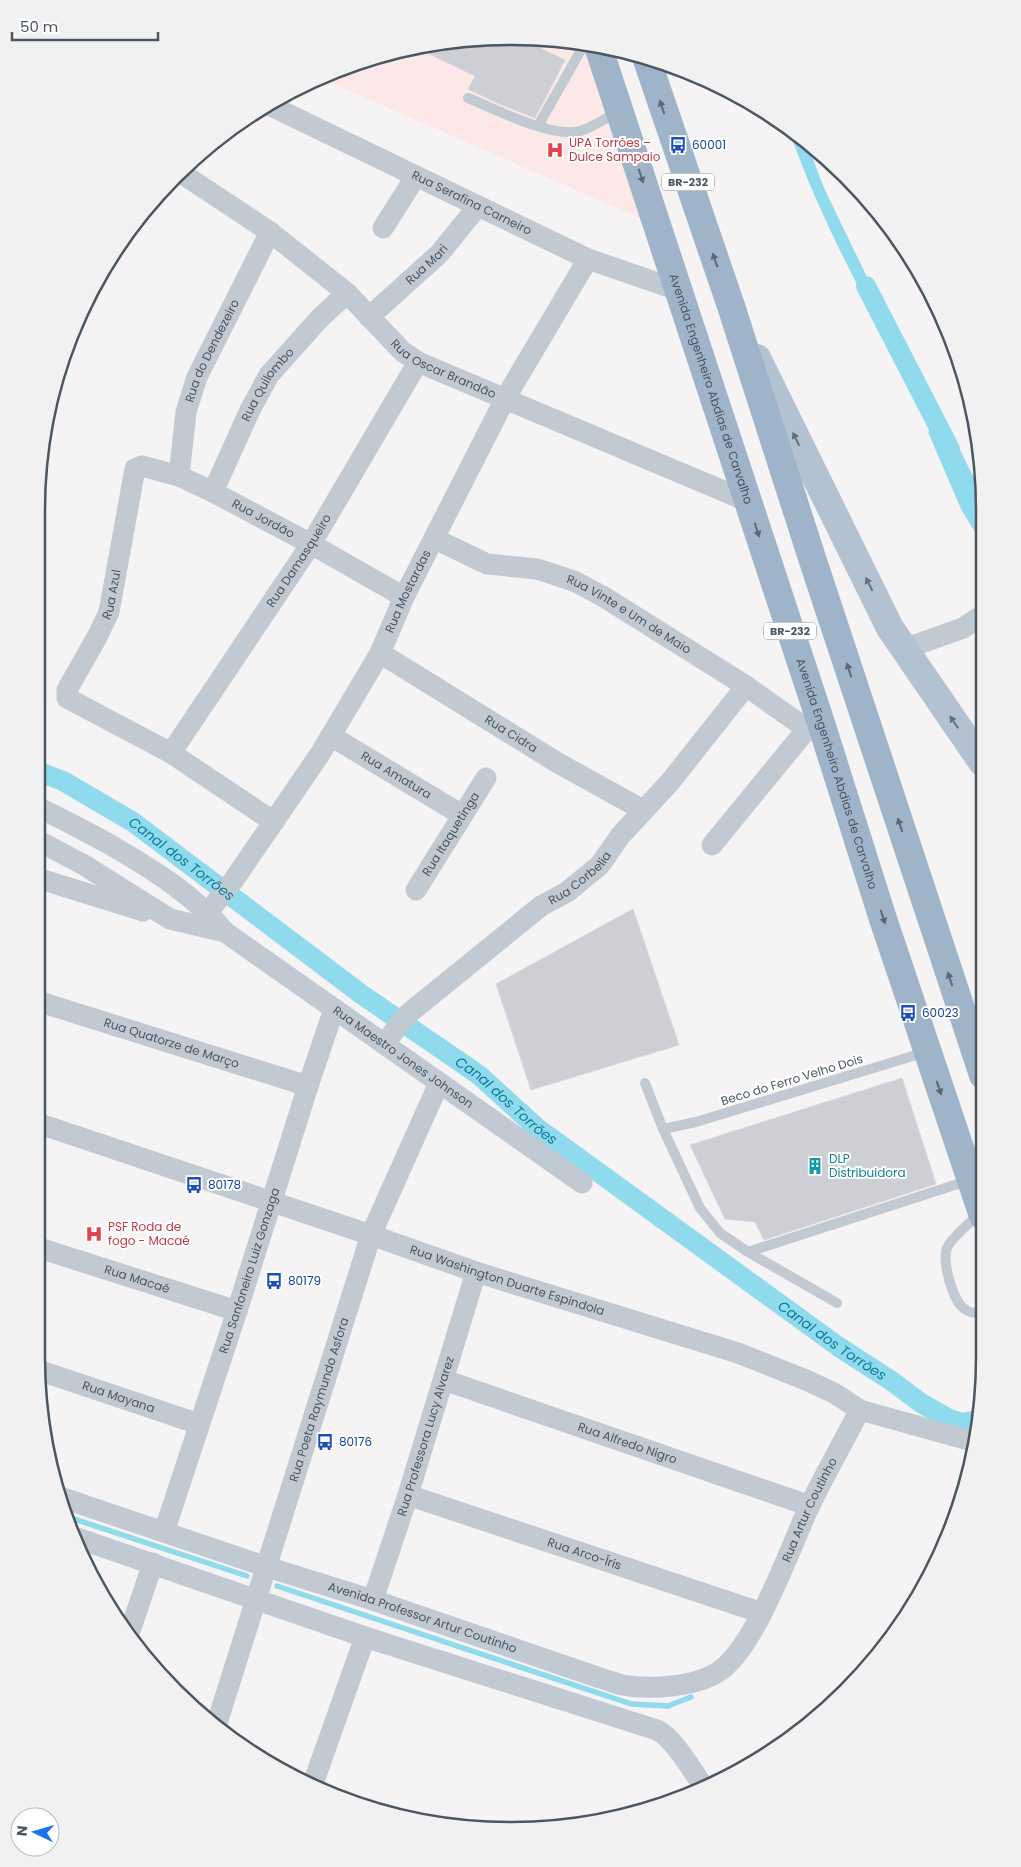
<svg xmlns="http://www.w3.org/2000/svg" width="1021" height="1867" font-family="Poppins,sans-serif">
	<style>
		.medical { fill: #fce8e6 }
		.water { fill: #90daee }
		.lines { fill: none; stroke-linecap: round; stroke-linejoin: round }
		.stream { stroke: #90daee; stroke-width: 5.5 }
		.canal { stroke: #90daee; stroke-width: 20 }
		.building { fill: #cdcfd5; stroke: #d7d9de }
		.service { stroke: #c1cad2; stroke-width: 10 }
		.minor { stroke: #c1cad2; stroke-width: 21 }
		.primary { stroke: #b3c2d1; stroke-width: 28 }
		.trunk { stroke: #9fb4c9; stroke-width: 28 }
		.oneway { fill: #5b6976 }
		.oneway2 { fill: #64717d }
		.labels { text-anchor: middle; stroke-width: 4; stroke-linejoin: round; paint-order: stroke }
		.shield { fill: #fff; stroke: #808990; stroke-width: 1 }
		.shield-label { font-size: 11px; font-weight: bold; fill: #4a5661 }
		.health-label { font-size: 12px; fill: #be3a42; stroke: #fff; text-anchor: start }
		.transit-label { font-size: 12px; fill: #164399; stroke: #fff; text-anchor: start }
		.street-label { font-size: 12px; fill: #4a5661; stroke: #fff }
		.culture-label { font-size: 12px; fill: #0d838f; stroke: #fff; text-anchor: start }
		.water-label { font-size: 14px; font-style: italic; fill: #0c7c9b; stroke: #fff }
		.rim { fill: none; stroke: #4a5661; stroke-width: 2.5 }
	</style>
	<rect width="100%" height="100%" fill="#f5f3f3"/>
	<path class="medical" d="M 479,37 L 572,40 L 586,44 L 651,223 L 320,78 L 387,52 Z"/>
	<path class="water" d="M 790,133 L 808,146 L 824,188 L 880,304 L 873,315 C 842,256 812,196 790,133 Z
		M 945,420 L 981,492 L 981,542 L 961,509 L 928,432 Z"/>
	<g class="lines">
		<path class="stream" d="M 945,1419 L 947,1418
			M 65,1516 L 247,1576
			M 277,1586 L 631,1704 L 668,1706 L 691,1697"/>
		<g class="canal">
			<path d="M 866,286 L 950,449"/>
			<path id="s1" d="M 37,771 L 63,781 L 133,822 L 361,994 L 479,1075 L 536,1127 L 839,1347 L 893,1382 L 921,1403 L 947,1418 L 961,1423 L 978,1420"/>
		</g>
	</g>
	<path class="building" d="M 479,37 L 521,39 L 565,60 L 535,118 L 497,103 L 468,89 L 475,76 L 417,48 Z
		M 633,909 L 679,1045 L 531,1090 L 496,984 Z
		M 902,1078 L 936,1184 L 764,1240 L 755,1222 L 725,1219 L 690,1145 Z"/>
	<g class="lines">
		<path class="service" d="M 468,98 C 495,109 553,139 580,131 C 593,127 607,118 618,111
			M 538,126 L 585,43
			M 645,1083 L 663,1129 L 700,1208 L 720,1233 L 748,1252 L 837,1303
			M 663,1129 L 696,1122 L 926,1052
			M 979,1214 C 971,1222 951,1238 947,1248 C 942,1261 952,1297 962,1307 C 968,1313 975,1313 984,1314
			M 748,1252 L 970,1180"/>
		<g class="minor">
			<path id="s2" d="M 269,105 L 588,259 L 678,290"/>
			<path id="s3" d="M 181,173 L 270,232 L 347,293 L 402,351 L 418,362 L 747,501"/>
			<path d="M 383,228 L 416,176"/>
			<path id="s4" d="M 369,317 L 439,254 L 478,206"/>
			<path id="s5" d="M 179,476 L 186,412 L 197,377 L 270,232"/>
			<path id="s6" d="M 213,492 L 250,410 L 269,375 L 320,318 L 347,293"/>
			<path id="s7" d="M 435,539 L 487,564 L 537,569 L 574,581 L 604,597 L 746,686 L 807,729 L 820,720"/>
			<path d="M 904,649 L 963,628 L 981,616"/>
			<path id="s8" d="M 380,653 L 558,763 L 643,810"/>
			<path id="s9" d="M 331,736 L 462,815"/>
			<path id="s10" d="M 171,753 L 311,544 L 418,362"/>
			<path id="s11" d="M 37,807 C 61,818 85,831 109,844 C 152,869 193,894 225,932 L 582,1183"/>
			<path id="s12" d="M 274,822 L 171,753 L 67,698 L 67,690 L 97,637 L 109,612 L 135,469 L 142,466 L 179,476 L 213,492 L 311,544 L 404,597"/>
			<path d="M 37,840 L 84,865 L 170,919 L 225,932"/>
			<path d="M 712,845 L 807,729"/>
			<path d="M 37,878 L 143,911"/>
			<path id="s13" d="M 416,890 L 486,778"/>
			<path id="s14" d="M 208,912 L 233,881 L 320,754 L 380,653 L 404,597 L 506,397 L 588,259"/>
			<path id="s15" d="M 37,1001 L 308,1086"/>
			<path id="s16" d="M 384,1044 L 408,1014 L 541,906 L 567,892 L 600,865 L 620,836 L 670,782 L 746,686"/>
			<path id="s17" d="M 37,1123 L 371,1235 L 476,1272 L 738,1353 L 806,1380 L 834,1393 L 860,1410 L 975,1442"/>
			<path id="s18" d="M 36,1247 L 237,1311"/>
			<path id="s19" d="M 38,1370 L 199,1424"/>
			<path id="s20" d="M 444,1380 L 810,1506"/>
			<path id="s21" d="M 408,1495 L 762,1613"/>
			<path id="s22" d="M 60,1497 L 267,1567 L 373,1600 L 600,1678 C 607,1680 615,1683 622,1685 C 649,1690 695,1687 718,1672 C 755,1649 790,1548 809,1507 C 825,1474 843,1442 860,1410"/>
			<path id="s23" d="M 164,1532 L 237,1311 L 308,1086 L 334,1009"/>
			<path d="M 77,1538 L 365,1637 L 657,1730 C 675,1739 692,1771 704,1787"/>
			<path id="s24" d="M 373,1600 L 408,1495 L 476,1272"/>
			<path d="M 129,1634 L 153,1563"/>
			<path id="s25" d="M 217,1723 L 371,1235 L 439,1083"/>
			<path d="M 314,1781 L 365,1637"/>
		</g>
		<path class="primary" d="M 757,358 L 890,628 L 982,762"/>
		<g class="trunk">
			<path id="s26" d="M 598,46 L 820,720 L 883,919 L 983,1216"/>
			<path d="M 646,57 L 731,306 L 812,558 L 983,1075"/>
		</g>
	</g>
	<defs><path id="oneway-solid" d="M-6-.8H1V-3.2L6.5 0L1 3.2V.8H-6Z" transform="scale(1.25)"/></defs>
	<g class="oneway">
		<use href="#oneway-solid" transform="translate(662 107) rotate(-108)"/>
		<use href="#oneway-solid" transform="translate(641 176) rotate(72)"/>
		<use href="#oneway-solid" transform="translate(715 260) rotate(-109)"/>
		<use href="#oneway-solid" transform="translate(757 530) rotate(72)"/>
		<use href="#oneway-solid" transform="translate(849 670) rotate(-108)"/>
		<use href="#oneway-solid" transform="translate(900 825) rotate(-108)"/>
		<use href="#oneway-solid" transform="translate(883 917) rotate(72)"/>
		<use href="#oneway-solid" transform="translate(950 979) rotate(-108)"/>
		<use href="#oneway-solid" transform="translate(939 1088) rotate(71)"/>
	</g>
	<g class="oneway2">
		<use href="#oneway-solid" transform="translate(796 439) rotate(-116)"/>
		<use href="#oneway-solid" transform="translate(869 584) rotate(-117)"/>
		<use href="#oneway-solid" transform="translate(954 722) rotate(-124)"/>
	</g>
	<defs>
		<g id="bus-bare" transform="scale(1.35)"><path d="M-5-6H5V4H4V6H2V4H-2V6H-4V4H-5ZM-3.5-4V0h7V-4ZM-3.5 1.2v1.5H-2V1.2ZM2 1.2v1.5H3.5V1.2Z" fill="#1a4fb4" stroke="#fff" stroke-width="2.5" paint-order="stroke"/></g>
		<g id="hospital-bare" transform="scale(1.35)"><path d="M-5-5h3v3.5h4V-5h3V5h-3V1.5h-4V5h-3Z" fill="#e0444e" stroke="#fff" stroke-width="2.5" paint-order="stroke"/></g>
		<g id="building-bare" transform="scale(1.35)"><path d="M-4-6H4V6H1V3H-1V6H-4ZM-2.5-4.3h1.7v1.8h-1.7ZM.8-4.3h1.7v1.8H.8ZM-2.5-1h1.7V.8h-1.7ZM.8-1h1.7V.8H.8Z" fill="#0f9aa8" stroke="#fff" stroke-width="2.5" paint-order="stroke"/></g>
	</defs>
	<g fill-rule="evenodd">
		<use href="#bus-bare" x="678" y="145"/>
		<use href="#hospital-bare" x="555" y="150"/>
		<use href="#bus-bare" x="908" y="1013"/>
		<use href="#building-bare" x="815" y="1166"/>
		<use href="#bus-bare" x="194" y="1185"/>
		<use href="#hospital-bare" x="94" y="1234"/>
		<use href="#bus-bare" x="274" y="1281"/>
		<use href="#bus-bare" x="325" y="1442"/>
	</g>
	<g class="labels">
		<g class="shield">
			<rect x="662" y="173.5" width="52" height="17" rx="4"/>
			<rect x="764" y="622.5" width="52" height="17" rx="4"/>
		</g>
		<g class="shield-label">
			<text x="688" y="186">BR-232</text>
			<text x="790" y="635">BR-232</text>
		</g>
		<g class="health-label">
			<text x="569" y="147">UPA Torrões –<tspan x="569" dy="14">Dulce Sampaio</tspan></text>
			<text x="108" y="1231">PSF Roda de<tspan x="108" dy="14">fogo - Macaé</tspan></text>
		</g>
		<g class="transit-label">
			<text x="692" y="149">60001</text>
			<text x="922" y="1017">60023</text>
			<text x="208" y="1189">80178</text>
			<text x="288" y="1285">80179</text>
			<text x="339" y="1446">80176</text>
		</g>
		<g class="street-label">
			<text dy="4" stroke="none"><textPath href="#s2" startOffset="225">Rua Serafina Carneiro</textPath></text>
			<text dy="4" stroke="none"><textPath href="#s4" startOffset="78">Rua Mari</textPath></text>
			<text dy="4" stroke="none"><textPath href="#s5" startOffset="131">Rua do Dendezeiro</textPath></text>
			<text dy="4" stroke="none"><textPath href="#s3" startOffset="330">Rua Oscar Brandão</textPath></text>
			<text dy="4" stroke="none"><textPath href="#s6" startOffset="121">Rua Quilombo</textPath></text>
			<text dy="4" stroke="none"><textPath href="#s26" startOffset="361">Avenida Engenheiro Abdias de Carvalho</textPath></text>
			<text dy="4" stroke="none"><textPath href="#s12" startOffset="624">Rua Jordão</textPath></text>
			<text dy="4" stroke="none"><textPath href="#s10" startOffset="231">Rua Damasqueiro</textPath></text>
			<text dy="4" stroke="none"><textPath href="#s14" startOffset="379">Rua Mostardas</textPath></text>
			<text dy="4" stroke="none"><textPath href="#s12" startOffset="356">Rua Azul</textPath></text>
			<text dy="4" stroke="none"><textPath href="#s7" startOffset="211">Rua Vinte e Um de Maio</textPath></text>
			<text dy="4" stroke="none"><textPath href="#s8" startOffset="154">Rua Cidra</textPath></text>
			<text dy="4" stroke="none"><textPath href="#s26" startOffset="766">Avenida Engenheiro Abdias de Carvalho</textPath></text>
			<text dy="4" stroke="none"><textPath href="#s9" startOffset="76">Rua Amatura</textPath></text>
			<text dy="4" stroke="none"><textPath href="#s13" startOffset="66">Rua Itaquetinga</textPath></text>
			<text dy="4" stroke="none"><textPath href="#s16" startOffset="258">Rua Corbelia</textPath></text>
			<text dy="4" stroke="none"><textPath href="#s15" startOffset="141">Rua Quatorze de Março</textPath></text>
			<text dy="4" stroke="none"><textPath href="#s11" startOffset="445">Rua Maestro Jones Johnson</textPath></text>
			<text transform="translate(792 1080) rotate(-17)" y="4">Beco do Ferro Velho Dois</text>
			<text dy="4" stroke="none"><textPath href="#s23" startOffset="275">Rua Sanfoneiro Luiz Gonzaga</textPath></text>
			<text dy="4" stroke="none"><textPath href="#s18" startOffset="106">Rua Macaé</textPath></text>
			<text dy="4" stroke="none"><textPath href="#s17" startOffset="496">Rua Washington Duarte Espindola</textPath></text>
			<text dy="4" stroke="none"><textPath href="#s19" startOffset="85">Rua Mayana</textPath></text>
			<text dy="4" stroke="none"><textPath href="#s25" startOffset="339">Rua Poeta Raymundo Asfora</textPath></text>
			<text dy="4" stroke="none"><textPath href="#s24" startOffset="172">Rua Professora Lucy Alvarez</textPath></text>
			<text dy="4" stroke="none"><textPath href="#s20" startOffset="194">Rua Alfredo Nigro</textPath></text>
			<text dy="4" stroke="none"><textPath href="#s22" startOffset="879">Rua Artur Coutinho</textPath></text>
			<text dy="4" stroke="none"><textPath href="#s21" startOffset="186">Rua Arco-Íris</textPath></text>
			<text dy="4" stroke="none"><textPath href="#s22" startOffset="382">Avenida Professor Artur Coutinho</textPath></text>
		</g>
		<g class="culture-label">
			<text x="829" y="1163">DLP<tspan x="829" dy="14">Distribuidora</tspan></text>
		</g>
		<g class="water-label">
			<text dy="5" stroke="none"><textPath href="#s1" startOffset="170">Canal dos Torrões</textPath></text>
			<text dy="5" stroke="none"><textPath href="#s1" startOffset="575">Canal dos Torrões</textPath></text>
			<text dy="5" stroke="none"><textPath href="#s1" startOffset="980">Canal dos Torrões</textPath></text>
		</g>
	</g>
	<path d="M0 0H1021V1867H0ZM510 45H511A465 465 0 0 1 976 510V1357A465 465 0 0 1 511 1822H510A465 465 0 0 1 45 1357V510A465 465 0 0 1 510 45Z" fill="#f1f1f2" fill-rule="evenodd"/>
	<path class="rim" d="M510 45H511A465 465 0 0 1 976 510V1357A465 465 0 0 1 511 1822H510A465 465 0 0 1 45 1357V510A465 465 0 0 1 510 45Z"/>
	<g transform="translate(35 1832) rotate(275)"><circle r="24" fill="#ffffff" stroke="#b7bbc0"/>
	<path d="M0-4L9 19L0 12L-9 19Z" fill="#1a73e8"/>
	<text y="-8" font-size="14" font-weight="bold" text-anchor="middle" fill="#4a5661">N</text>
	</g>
	<path d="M12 32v8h146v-8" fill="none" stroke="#4a5661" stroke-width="2.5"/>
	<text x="20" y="32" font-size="15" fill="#4a5661" stroke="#ffffff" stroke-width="4" paint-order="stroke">50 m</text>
</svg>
